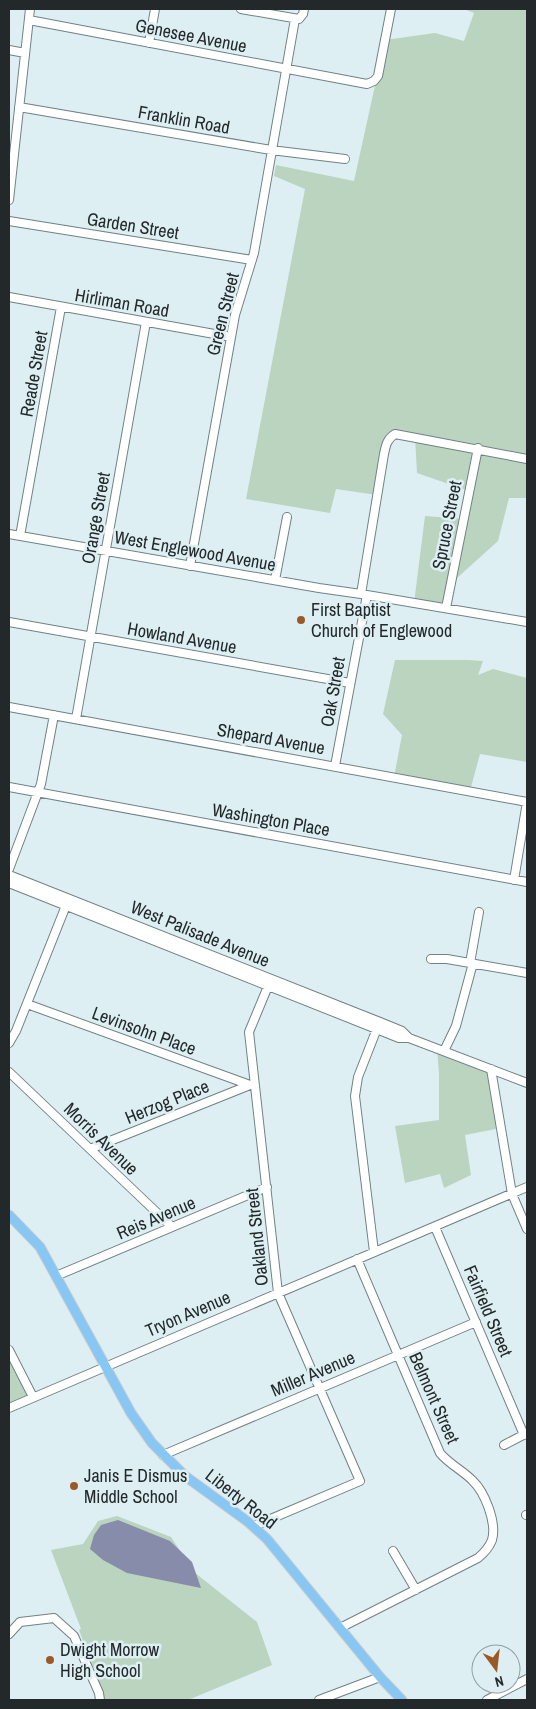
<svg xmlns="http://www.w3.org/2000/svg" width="536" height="1709" font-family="'Archivo Narrow',sans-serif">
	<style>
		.green { fill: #bbd4bf }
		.water { fill: #868ca9 }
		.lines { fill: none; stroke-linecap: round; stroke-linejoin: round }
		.minor-casing { stroke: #718185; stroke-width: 10 }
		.major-casing { stroke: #cacccc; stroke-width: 11 }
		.minor { stroke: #fff; stroke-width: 8 }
		.major { stroke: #88c6f3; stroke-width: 9 }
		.poi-dot { fill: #9c5928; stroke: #ddeff3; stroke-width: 2 }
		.labels { text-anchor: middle; stroke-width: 5; stroke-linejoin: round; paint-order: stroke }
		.street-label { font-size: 18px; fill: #23292b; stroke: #ddeff3 }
		.poi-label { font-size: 18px; fill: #23292b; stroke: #ddeff3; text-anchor: start }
	</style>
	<rect width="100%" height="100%" fill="#ddeff3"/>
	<path class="green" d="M 464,9 L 527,9 L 527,498 L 509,498 L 498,541 L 457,578 L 446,608 L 414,603 L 425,516 L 464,519 L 469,491 L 417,473 L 415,436 L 390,437 L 377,495 L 336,489 L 330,513 L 246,499 L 305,189 L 274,176 L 276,165 L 354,181 L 385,40 L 435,33 L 464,41 L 474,13 Z
		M 395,660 L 468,660 L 483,661 L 478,675 L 493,669 L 527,678 L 527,762 L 480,754 L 470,791 L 394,777 L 402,735 L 383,714 Z
		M 437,1048 L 491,1069 L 501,1128 L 465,1135 L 471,1175 L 444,1188 L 440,1174 L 405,1183 L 395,1126 L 439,1120 L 439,1074 Z
		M 9,1356 L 34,1398 L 9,1409 Z
		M 117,1516 L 171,1537 L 194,1572 L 257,1622 L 272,1665 L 188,1700 L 105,1700 L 79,1630 L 81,1629 L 51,1550 L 83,1544 L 98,1521 Z"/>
	<path class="water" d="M 118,1520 L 170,1541 L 192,1562 L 201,1588 L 127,1573 L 103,1560 L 90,1549 L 94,1535 L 101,1525 Z"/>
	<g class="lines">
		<g class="minor-casing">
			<path id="minor" d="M 241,9 L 299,19 L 303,14 L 304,9
				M 29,20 L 367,84 L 374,81 L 378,76 L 391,9
				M 149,43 L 155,9
				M 9,50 L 25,53
				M 19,107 L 271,150 L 345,159
				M 9,200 L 30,9
				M 9,221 L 252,260
				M 9,297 L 231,337
				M 9,534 L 319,588 L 361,594 L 527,622
				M 20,536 L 61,307
				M 190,566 L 235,315 L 254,253 L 295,19
				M 275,580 L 287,517
				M 361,594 L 384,454 C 386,445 387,439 395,434 L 527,459
				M 446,608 L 478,448
				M 9,622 L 350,683
				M 9,707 L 527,802
				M 76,719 L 146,322
				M 335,766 L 367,595
				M 9,787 L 527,882
				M 9,869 L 41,784 L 54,715
				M 9,875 L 380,1022 L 402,1031 L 409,1038 L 527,1083
				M 514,880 L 527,802
				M 9,883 L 399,1038 L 409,1038
				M 431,959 L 447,959 L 527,973
				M 470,963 L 479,912
				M 27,1004 L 250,1085
				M 9,1043 L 16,1031 L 67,903
				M 444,1051 L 456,1026 L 473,963
				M 491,1069 L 512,1194 L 527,1229
				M 9,1072 L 172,1227
				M 90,1149 L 250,1085
				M 435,1227 L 524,1435
				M 374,1252 L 355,1096 L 358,1077 L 378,1026
				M 56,1276 L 267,1187
				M 9,1350 L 33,1397
				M 9,1408 L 527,1187
				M 504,1445 L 527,1433
				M 163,1455 L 476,1322
				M 526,1515 L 527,1515
				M 254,1526 L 360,1481 L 278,1293 L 249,1032 L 271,979
				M 393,1551 L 416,1590
				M 340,1628 L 478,1558 C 484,1553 489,1548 492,1540 C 497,1523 485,1492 472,1480 C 462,1470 449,1464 440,1453 L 357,1259
				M 9,1634 L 20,1622 L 54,1618 L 74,1636 L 99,1693 L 100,1700
				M 319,1700 L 380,1677
				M 487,1700 L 527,1679"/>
		</g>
		<g class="major-casing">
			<path id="major" d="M 9,1215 L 40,1247 L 131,1413 L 152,1443 L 185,1476 L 247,1521 L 267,1539 L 380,1677 L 402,1700"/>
		</g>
		<use href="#minor" class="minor"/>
		<use href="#major" class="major"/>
	</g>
	<g class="poi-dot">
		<circle cx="301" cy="620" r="5"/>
		<circle cx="74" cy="1486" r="5"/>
		<circle cx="50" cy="1660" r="5"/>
	</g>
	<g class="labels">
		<g class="street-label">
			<text transform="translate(191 36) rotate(11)" y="6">Genesee Avenue</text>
			<text transform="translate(184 120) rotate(10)" y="6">Franklin Road</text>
			<text transform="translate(133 226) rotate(9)" y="6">Garden Street</text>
			<text transform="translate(122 303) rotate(10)" y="6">Hirliman Road</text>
			<text transform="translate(223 314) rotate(-76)" y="6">Green Street</text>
			<text transform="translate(34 374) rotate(-80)" y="6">Reade Street</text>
			<text transform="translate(96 518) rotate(-80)" y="6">Orange Street</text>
			<text transform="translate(447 525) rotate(-79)" y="6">Spruce Street</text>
			<text transform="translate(195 551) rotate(10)" y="6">West Englewood Avenue</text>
			<text transform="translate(182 638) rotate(10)" y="6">Howland Avenue</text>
			<text transform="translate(333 692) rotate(-80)" y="6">Oak Street</text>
			<text transform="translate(271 739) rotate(10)" y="6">Shepard Avenue</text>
			<text transform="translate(271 820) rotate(10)" y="6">Washington Place</text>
			<text transform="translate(200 934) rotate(22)" y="6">West Palisade Avenue</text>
			<text transform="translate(144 1031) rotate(20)" y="6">Levinsohn Place</text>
			<text transform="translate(167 1102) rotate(-22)" y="6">Herzog Place</text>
			<text transform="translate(101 1139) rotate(44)" y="6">Morris Avenue</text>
			<text transform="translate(156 1218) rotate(-23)" y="6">Reis Avenue</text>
			<text transform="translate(257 1237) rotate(-96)" y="6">Oakland Street</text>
			<text transform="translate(488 1311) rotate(67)" y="6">Fairfield Street</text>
			<text transform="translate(188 1314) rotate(-23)" y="6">Tryon Avenue</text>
			<text transform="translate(313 1374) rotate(-23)" y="6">Miller Avenue</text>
			<text transform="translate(434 1398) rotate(66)" y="6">Belmont Street</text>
			<text transform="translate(241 1499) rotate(38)" y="6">Liberty Road</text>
		</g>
		<g class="poi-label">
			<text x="311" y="616">First Baptist<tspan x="311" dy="21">Church of Englewood</tspan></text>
			<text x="84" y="1482">Janis E Dismus<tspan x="84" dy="21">Middle School</tspan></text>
			<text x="60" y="1656">Dwight Morrow<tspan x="60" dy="21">High School</tspan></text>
		</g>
	</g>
	<rect width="536" height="1709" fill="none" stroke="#23292b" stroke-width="20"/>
	<g transform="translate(496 1669) rotate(165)"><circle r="24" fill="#ddeff3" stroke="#93a0a3"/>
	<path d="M0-4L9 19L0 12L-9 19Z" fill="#9c5928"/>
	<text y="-8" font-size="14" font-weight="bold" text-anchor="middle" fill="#23292b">N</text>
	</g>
</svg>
